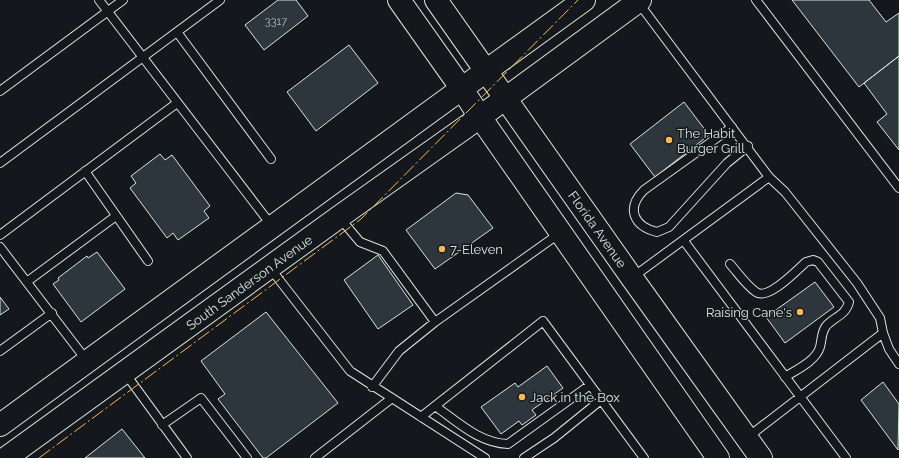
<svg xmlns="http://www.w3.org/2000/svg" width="899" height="458" font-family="Raleway,sans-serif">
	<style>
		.building { fill: #2c363c; stroke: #d8e6dc }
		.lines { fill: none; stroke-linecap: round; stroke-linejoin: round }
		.lane-casing { stroke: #d8e6dc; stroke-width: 10 }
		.primary-casing { stroke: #d8e6dc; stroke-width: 24 }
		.highway-casing { stroke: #d8e6dc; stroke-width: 24 }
		.lane { stroke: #14181c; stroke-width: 8 }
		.primary { stroke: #14181c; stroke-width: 22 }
		.highway { stroke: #14181c; stroke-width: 22 }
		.power { stroke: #ffb74d; stroke-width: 1; stroke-dasharray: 14 3 2 3; stroke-linecap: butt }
		.poi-dot { fill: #ffb74d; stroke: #14181c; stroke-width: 1.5 }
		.labels { text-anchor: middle; stroke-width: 3; stroke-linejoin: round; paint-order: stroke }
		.number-label { font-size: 11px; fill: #adbab4 }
		.poi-label { font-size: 13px; fill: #d8e6dc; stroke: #14181c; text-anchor: start }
		.street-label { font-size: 13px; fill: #d8e6dc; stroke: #14181c }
	</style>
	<rect width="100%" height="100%" fill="#14181c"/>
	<path class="building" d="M 278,0 L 296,0 L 308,16 L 264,50 L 245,25 Z
		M 792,0 L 869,0 L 886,22 L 899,13 L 899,56 L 859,87 Z
		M 349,45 L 378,83 L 316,131 L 287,92 Z
		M 899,56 L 899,150 L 877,122 L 887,114 L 864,83 Z
		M 684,102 L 709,135 L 655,177 L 630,144 Z
		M 160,154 L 165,160 L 172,155 L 210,206 L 204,211 L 209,218 L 178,240 L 173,233 L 167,238 L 130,188 L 136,183 L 131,176 Z
		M 456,193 L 468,195 L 493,228 L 435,269 L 406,230 Z
		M 97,252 L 125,289 L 81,322 L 53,284 L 59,280 L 58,278 L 87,256 L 88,258 Z
		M 378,255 L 413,305 L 378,329 L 344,280 Z
		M 815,282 L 834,307 L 785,343 L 766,317 Z
		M 0,297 L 9,309 L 0,315 Z
		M 266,312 L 338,403 L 266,458 L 263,458 L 218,399 L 225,394 L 201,361 Z
		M 547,366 L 563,388 L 532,410 L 536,415 L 522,425 L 519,421 L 501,434 L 481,407 L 515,383 L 518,387 Z
		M 883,382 L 899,404 L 898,450 L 861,400 Z
		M 122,429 L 145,458 L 85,458 Z"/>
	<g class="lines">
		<g class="lane-casing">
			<path id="lane" d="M 99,0 L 272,226
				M 756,0 L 899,188
				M 638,2 L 769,177 L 785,192 L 857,283 L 880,318 L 883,333 L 748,437
				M 177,32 L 271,159
				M 0,91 L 123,0
				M 732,127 L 644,190 C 626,208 633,226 657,232 L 669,227 L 727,163 L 748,146
				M 0,163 L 220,0
				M 85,171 L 148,261
				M 339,217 L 360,242 L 383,251 L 435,322 L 560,233
				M 0,235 L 177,103
				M 684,241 L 846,458
				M 0,247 L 87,361
				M 730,264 C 738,273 746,285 756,292 C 768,301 797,270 806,262 L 813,260 L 818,262 L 849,302 C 846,315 834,317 826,326 C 821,333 822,340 820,347 C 816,361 796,370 785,377
				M 270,268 L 350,371 L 485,458
				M 633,277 L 769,177
				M 28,281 L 116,216
				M 883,333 L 889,349 L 899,364
				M 0,351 L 52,313
				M 125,373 L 187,458
				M 372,387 L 399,351 L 435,322
				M 435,406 C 458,422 479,443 508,444 L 590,385
				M 421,417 L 543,321 L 644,458
				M 162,425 L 201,398 L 247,458
				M 315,458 L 392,398
				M 524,458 L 554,438 L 601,400"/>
		</g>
		<g class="primary-casing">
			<g id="primary">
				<path id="s1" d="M 0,425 L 486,71 L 632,278 L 761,458"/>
				<path id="s2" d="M 6,458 L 339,217 L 480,117 L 718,458"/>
			</g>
		</g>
		<g class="highway-casing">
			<path id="highway" d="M 399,0 L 462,89 L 480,117 L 640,0
				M 436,0 L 486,71 L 584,0"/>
		</g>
		<use href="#lane" class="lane"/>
		<use href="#primary" class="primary"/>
		<use href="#highway" class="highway"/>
		<path class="power" d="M 39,458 L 361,219 L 578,0"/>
	</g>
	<g class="poi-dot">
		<circle cx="669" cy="140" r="4"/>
		<circle cx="442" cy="249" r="4"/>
		<circle cx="800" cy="312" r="4"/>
		<circle cx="522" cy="397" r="4"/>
	</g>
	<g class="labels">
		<g class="number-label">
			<text x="276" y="25">3317</text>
		</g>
		<g class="poi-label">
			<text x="677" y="138">The Habit<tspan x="677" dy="15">Burger Grill</tspan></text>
			<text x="450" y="254">7-Eleven</text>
			<text x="792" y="317" text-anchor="end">Raising Cane's</text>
			<text x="530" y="402">Jack in the Box</text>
		</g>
		<g class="street-label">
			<text dy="5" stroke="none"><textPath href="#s1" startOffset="795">Florida Avenue</textPath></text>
			<text dy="5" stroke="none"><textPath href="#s2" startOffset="300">South Sanderson Avenue</textPath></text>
		</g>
	</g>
</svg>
